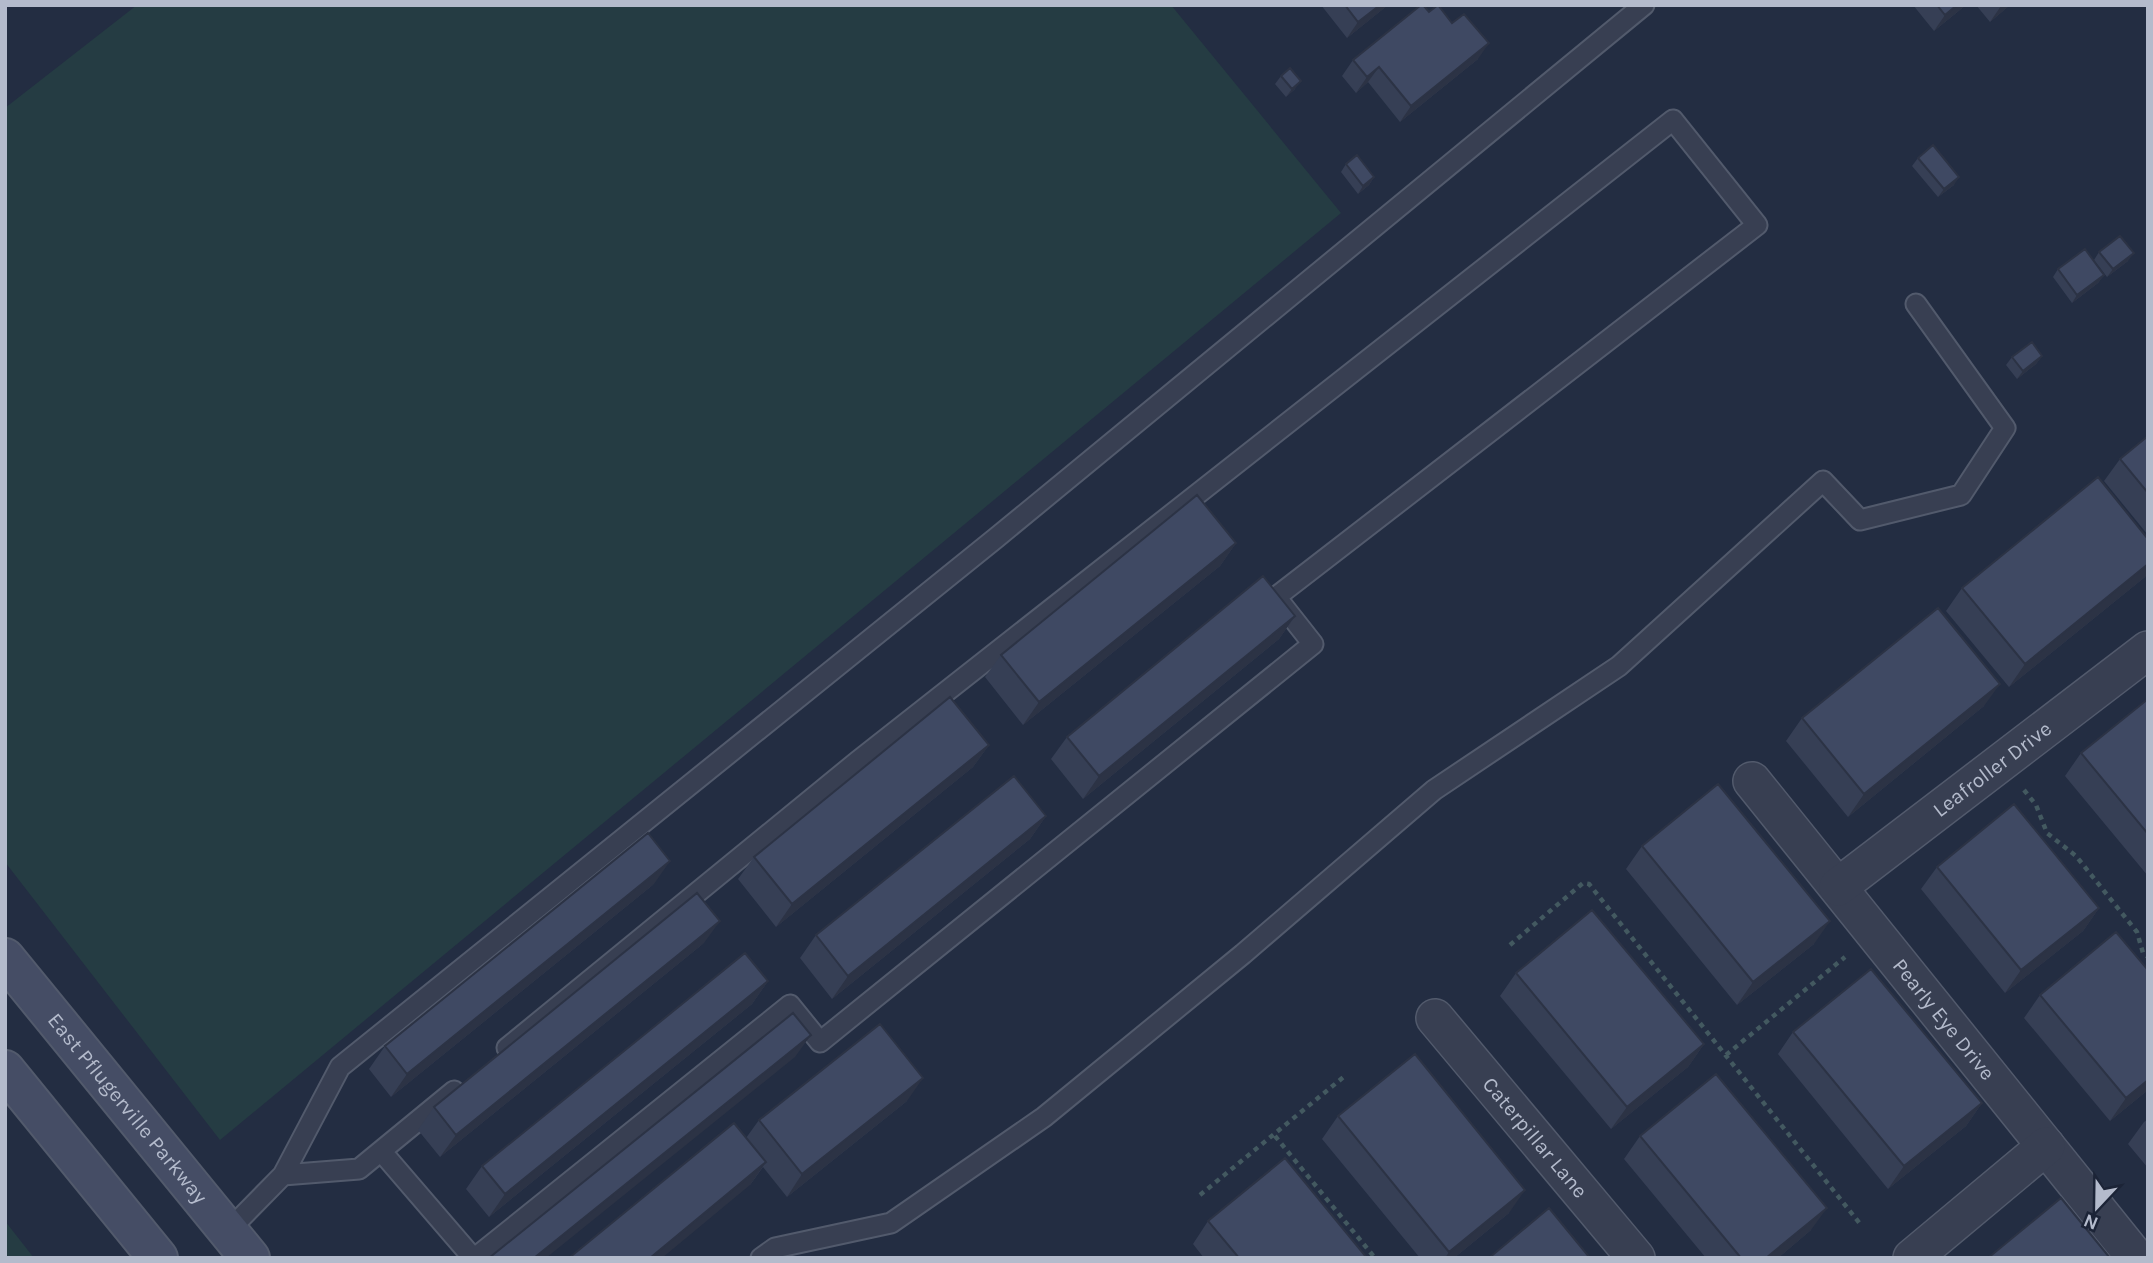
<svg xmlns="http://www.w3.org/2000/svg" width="2153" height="1263" font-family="Karla,sans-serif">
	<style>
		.green { fill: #253c43 }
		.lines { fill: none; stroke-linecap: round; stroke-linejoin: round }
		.lane-casing { stroke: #525a6c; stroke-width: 23 }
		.street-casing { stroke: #525a6c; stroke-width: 40 }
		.secondary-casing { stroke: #525a6c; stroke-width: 42 }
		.path { stroke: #435960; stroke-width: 4.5; stroke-dasharray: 5 5; stroke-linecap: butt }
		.lane { stroke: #383f52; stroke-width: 19 }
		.street { stroke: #383f52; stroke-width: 37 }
		.secondary { stroke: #454d65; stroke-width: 38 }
		.wall { fill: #363f55 }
		.shaded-wall { fill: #2c3345 }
		.building { fill: #3f4963; stroke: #2c3345; stroke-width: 2 }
		.labels { text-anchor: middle; stroke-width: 6; stroke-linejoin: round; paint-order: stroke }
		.street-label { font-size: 21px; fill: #b4bbcc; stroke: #1c2437 }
	</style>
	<rect width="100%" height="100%" fill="#232d42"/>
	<path class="green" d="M 137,5 L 1171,5 L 1341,213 L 220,1140 L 5,862 L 5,108 Z
		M 5,1221 L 34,1258 L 35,1258 L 5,1258 Z"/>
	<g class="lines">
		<g class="lane-casing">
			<path id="lane" d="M 381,1151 L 473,1258
				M 283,1175 L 359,1169 L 454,1091
				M 228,1231 L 283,1175 L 340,1067 L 996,538 L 1644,5
				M 475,1258 L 790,1005 L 820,1042 L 1313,644 L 1276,597 L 1757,225 L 1673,120 L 858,761 L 507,1048
				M 761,1258 L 775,1248 L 891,1223 L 1044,1117 L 1243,954 L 1434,790 L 1619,666 L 1823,481 L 1860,520 L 1961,495 L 2005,428 L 1916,304"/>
		</g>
		<g class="street-casing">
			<g id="street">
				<path id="s1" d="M 1752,781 L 2136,1258"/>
				<path id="s2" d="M 1838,887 L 2148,650"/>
				<path id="s3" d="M 1435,1018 L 1636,1258"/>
				<path d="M 1912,1258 L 2046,1146"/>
			</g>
		</g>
		<g class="secondary-casing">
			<g id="secondary">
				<path id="s4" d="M 5,958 L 250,1258"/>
				<path d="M 5,1070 L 158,1258"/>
			</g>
		</g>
		<path class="path" d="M 2024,790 L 2036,805 L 2047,833 L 2076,856 L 2137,932 L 2143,953 L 2148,957
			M 1510,945 L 1583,883 L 1589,884 L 1861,1225
			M 1726,1055 L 1845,957
			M 1275,1136 L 1375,1258
			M 1200,1195 L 1346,1075"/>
		<use href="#lane" class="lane"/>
		<use href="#street" class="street"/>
		<use href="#secondary" class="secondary"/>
	</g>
	<path class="wall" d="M 1321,5 L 1388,5 L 1347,38 Z
		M 1913,5 L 1966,5 L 1934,31 Z
		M 1976,5 L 2010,5 L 1990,22 Z
		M 1429,12 L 1478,59 L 1400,122 L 1368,82 L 1356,93 L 1342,76 L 1353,60 Z
		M 1281,76 L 1295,89 L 1286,97 L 1275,84 Z
		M 1918,158 L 1954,185 L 1938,197 L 1912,166 Z
		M 1346,164 L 1374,177 L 1369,185 L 1358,194 L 1341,172 Z
		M 2099,252 L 2128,261 L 2107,277 L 2094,260 Z
		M 2058,269 L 2104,275 L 2098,283 L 2072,303 L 2053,277 Z
		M 2042,356 L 2036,364 L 2017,379 L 2006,365 L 2012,357 Z
		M 2148,436 L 2148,535 L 2104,481 L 2120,459 Z
		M 2148,539 L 2148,572 L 2145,577 L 2009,687 L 1946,611 L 1962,588 Z
		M 1236,543 L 1220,566 L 1023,725 L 985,677 L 1001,655 Z
		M 1295,616 L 1279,639 L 1083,799 L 1051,759 L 1067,737 Z
		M 2148,699 L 2148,876 L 2065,776 L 2081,753 Z
		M 1984,706 L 1848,817 L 1786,741 L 1802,718 Z
		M 989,745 L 973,767 L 776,927 L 738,879 L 754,857 Z
		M 1046,816 L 1030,839 L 832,999 L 800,958 L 816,935 Z
		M 1642,846 L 1814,944 L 1737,1005 L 1626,869 Z
		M 1937,867 L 2099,908 L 2083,931 L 2005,993 L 1921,889 Z
		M 654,884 L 391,1097 L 369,1069 L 385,1046 Z
		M 704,943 L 440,1157 L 418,1130 L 434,1107 Z
		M 2148,970 L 2148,1090 L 2110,1121 L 2024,1018 L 2040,995 Z
		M 1516,973 L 1704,1044 L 1688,1067 L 1611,1129 L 1500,996 Z
		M 768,981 L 752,1004 L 489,1217 L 466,1189 L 482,1166 Z
		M 1793,1032 L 1982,1103 L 1966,1126 L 1888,1189 L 1778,1054 Z
		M 907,1101 L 787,1197 L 763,1167 L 750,1185 L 746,1138 L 759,1120 Z
		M 1338,1116 L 1509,1213 L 1454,1258 L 1420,1258 L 1322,1139 Z
		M 2148,1119 L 2148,1168 L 2128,1144 L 2144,1122 Z
		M 1640,1136 L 1811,1230 L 1778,1258 L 1706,1258 L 1624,1159 Z
		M 1208,1221 L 1367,1258 L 1204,1258 L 1193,1244 Z"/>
	<path class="shaded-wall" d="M 1380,5 L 1388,5 L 1347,38 L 1358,22 Z
		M 1957,5 L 1966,5 L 1934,31 L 1945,15 Z
		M 2002,5 L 2010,5 L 1990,22 L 2001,6 Z
		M 1489,43 L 1478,59 L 1400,122 L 1411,106 Z
		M 1379,67 L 1368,82 L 1356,93 L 1367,77 Z
		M 1301,81 L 1295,89 L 1286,97 L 1292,89 Z
		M 1374,177 L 1369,185 L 1358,194 L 1363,186 Z
		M 1959,177 L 1954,185 L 1938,197 L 1944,189 Z
		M 2134,253 L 2128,261 L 2107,277 L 2113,269 Z
		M 2104,275 L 2098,283 L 2072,303 L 2077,295 Z
		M 2042,356 L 2036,364 L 2017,379 L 2023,371 Z
		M 1236,543 L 1220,566 L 1023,725 L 1039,702 Z
		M 2148,564 L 2148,572 L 2145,577 L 2009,687 L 2025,664 Z
		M 1295,616 L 1279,639 L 1083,799 L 1099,776 Z
		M 2000,684 L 1984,706 L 1848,817 L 1864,794 Z
		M 989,745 L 973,767 L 776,927 L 792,904 Z
		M 1046,816 L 1030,839 L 832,999 L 848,976 Z
		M 670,861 L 654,884 L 391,1097 L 407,1074 Z
		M 2099,908 L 2083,931 L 2005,993 L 2021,970 Z
		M 720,921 L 704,943 L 440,1157 L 456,1135 Z
		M 1830,921 L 1814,944 L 1737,1005 L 1753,982 Z
		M 768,981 L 752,1004 L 489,1217 L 505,1194 Z
		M 811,1035 L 795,1057 L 546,1258 L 534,1258 Z
		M 1704,1044 L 1688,1067 L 1611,1129 L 1627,1107 Z
		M 923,1078 L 907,1101 L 787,1197 L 802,1174 Z
		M 2148,1080 L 2148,1090 L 2110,1121 L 2126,1098 Z
		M 1982,1103 L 1966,1126 L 1888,1189 L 1904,1166 Z
		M 766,1162 L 750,1185 L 662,1258 L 650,1258 Z
		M 1525,1190 L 1509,1213 L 1454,1258 L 1445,1258 L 1449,1252 Z
		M 1827,1208 L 1811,1230 L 1778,1258 L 1766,1258 Z"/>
	<path class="building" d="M 1345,5 L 1380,5 L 1358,22 Z
		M 1421,5 L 1423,5 L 1429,12 L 1438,5 L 1452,23 L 1464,14 L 1489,43 L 1411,106 L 1379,67 L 1367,77 L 1353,60 Z
		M 1937,5 L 1957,5 L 1945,15 Z
		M 1290,68 L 1301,81 L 1292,89 L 1281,76 Z
		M 1933,145 L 1959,177 L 1944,189 L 1918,158 Z
		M 1357,155 L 1374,177 L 1363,186 L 1346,164 Z
		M 2120,236 L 2134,253 L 2113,269 L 2099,252 Z
		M 2085,249 L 2104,275 L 2077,295 L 2058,269 Z
		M 2032,342 L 2042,356 L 2023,371 L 2012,357 Z
		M 2148,436 L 2148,493 L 2120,459 Z
		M 2098,477 L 2148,539 L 2148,564 L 2025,664 L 1962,588 Z
		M 1197,495 L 1236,543 L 1039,702 L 1001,655 Z
		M 1263,576 L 1295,616 L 1099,776 L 1067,737 Z
		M 1938,608 L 2000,684 L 1864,794 L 1802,718 Z
		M 950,697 L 989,745 L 792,904 L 754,857 Z
		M 2148,699 L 2148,834 L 2081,753 Z
		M 1014,776 L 1046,816 L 848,976 L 816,935 Z
		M 1718,784 L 1830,921 L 1753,982 L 1642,846 Z
		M 2014,804 L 2099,908 L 2021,970 L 1937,867 Z
		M 648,833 L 670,861 L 407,1074 L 385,1046 Z
		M 697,893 L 720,921 L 456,1135 L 434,1107 Z
		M 1592,910 L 1704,1044 L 1627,1107 L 1516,973 Z
		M 2116,932 L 2148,970 L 2148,1080 L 2126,1098 L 2040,995 Z
		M 745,953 L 768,981 L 505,1194 L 482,1166 Z
		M 1871,969 L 1982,1103 L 1904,1166 L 1793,1032 Z
		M 793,1013 L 811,1035 L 534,1258 L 489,1258 Z
		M 880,1024 L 923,1078 L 802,1174 L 759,1120 Z
		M 1415,1054 L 1525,1190 L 1449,1252 L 1338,1116 Z
		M 1716,1074 L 1827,1208 L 1766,1258 L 1741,1258 L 1640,1136 Z
		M 734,1123 L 766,1162 L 650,1258 L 569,1258 Z
		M 1285,1158 L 1367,1258 L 1239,1258 L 1208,1221 Z
		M 2061,1198 L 2110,1258 L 1988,1258 Z
		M 1549,1208 L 1590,1258 L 1489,1258 Z"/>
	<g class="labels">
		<g class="street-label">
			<text dy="7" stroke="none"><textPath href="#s2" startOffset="194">Leafroller Drive</textPath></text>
			<text dy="7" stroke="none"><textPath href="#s1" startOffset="306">Pearly Eye Drive</textPath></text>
			<text dy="7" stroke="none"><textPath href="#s4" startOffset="194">East Pflugerville Parkway</textPath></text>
			<text dy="7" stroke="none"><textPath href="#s3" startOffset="156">Caterpillar Lane</textPath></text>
		</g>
	</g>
	<rect width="2153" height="1263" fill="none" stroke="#b4bbcc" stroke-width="14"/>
	<g transform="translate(2097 1207) rotate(202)" stroke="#1c2437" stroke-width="5" paint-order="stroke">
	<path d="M0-5L12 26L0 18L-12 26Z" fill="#b4bbcc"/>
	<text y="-10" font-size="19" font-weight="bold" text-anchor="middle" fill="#b4bbcc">N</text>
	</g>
</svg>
